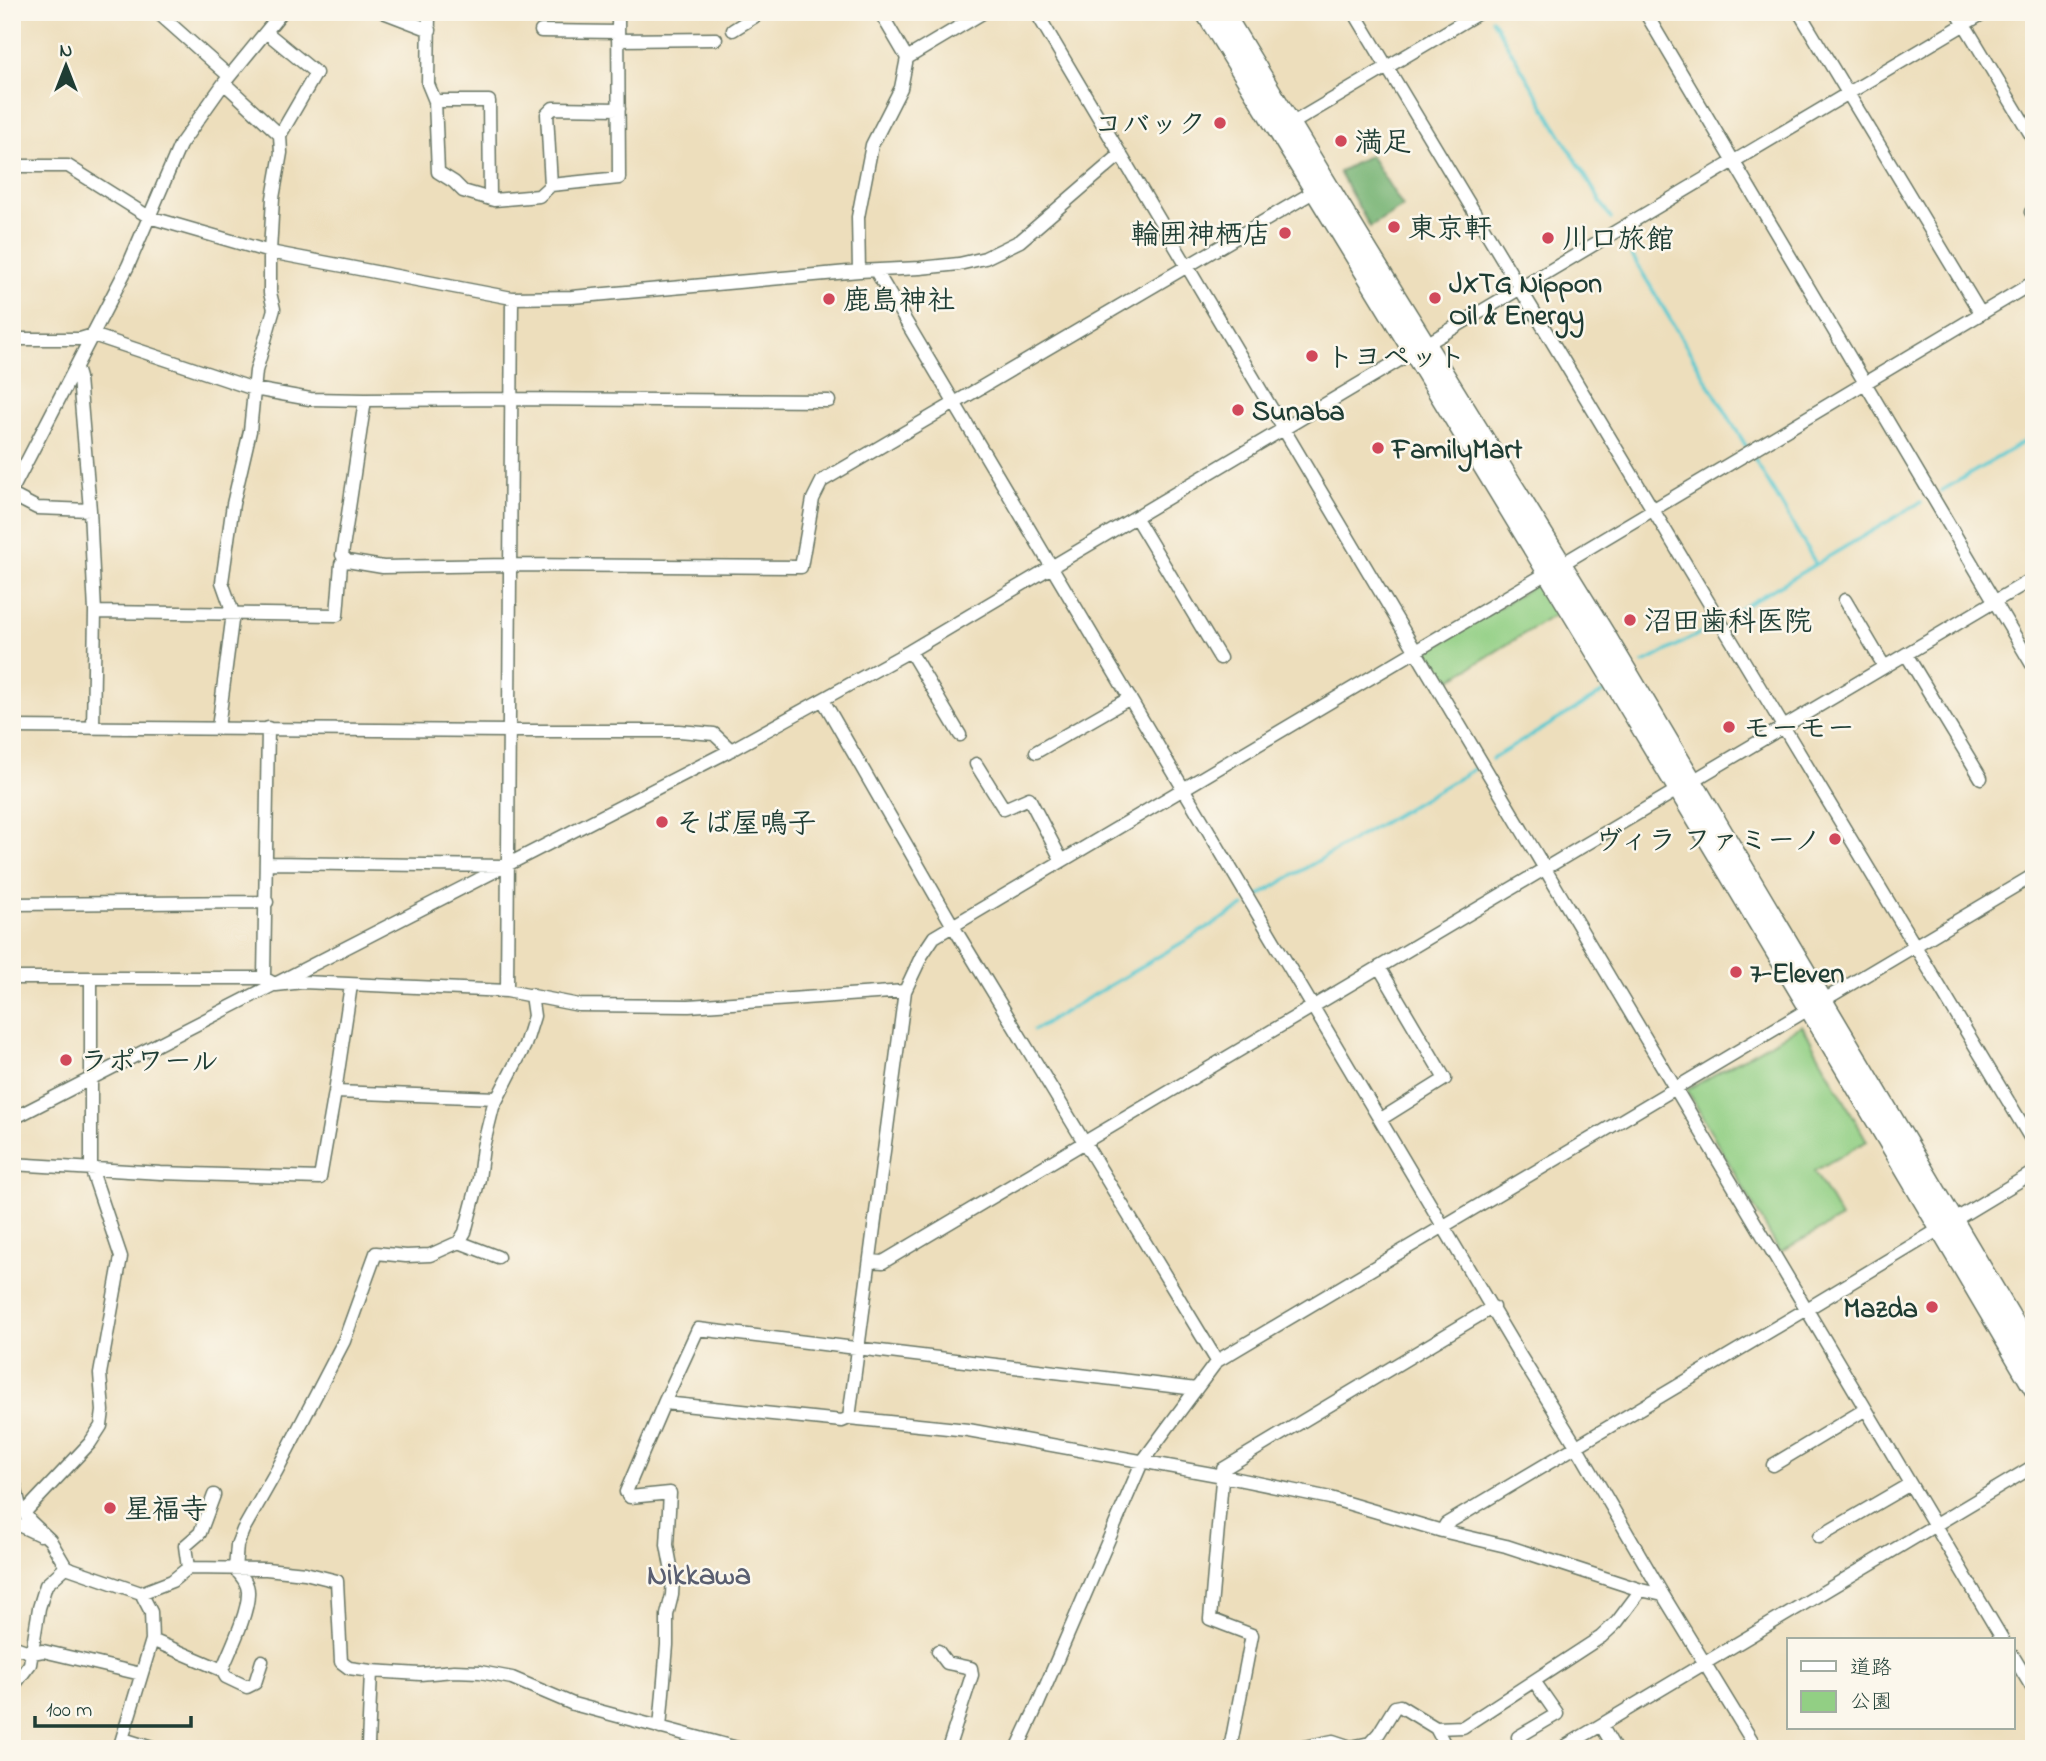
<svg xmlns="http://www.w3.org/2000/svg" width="2046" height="1761" font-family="'Indie Flower','Klee One',sans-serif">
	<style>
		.green { fill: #92cf84; stroke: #58865c; stroke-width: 2 }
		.forest { fill: #75b272; stroke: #4a7853; stroke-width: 2 }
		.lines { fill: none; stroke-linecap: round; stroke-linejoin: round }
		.stream { stroke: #5cc9d0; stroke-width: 3.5 }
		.minor-casing { stroke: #677564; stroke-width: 15 }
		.highway-casing { stroke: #677564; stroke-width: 22 }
		.minor { stroke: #fff; stroke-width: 12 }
		.highway { stroke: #fff; stroke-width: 19 }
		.poi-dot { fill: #d1495b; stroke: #fbf7ec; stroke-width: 2.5 }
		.labels { text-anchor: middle; stroke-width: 5; stroke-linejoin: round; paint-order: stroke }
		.poi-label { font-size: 28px; font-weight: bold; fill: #1f3d34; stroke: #fbf7ec; text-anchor: start }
		.neighbourhood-label { font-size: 30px; font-weight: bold; fill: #5a5f71; stroke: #fbf7ec }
	</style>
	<rect width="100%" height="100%" fill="#fbf7ec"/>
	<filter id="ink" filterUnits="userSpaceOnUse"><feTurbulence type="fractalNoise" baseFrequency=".0143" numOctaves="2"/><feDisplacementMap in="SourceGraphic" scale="14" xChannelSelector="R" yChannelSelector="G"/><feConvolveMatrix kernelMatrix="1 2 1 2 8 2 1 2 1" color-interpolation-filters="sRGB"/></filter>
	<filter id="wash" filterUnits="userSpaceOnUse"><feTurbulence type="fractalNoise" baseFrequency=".00686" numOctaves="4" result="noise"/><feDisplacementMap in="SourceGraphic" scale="28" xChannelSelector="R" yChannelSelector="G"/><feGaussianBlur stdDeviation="1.57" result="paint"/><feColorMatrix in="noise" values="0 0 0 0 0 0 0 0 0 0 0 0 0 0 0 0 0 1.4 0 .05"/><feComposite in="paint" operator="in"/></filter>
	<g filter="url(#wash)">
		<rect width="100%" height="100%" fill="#eddebc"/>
		<path class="green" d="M 1540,582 L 1559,612 L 1445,683 L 1426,652 Z
			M 1802,1025 L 1867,1141 L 1814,1171 L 1841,1218 L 1780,1252 L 1687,1090 Z"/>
		<path class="forest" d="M 1370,155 L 1403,207 L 1370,227 L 1339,172 Z"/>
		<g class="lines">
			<path class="stream" d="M 1492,19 L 1611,219
				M 1624,242 L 1746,446
				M 1754,458 L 1816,564
				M 1941,491 L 2034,436
				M 1728,616 L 1921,502
				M 1644,663 L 1712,627
				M 1492,759 L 1604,692
				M 1258,896 L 1474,769
				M 1034,1030 L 1244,906"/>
		</g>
	</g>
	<g filter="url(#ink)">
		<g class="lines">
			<g class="minor-casing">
				<path id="minor" d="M 157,12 L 229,76
					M 383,12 L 430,30
					M 429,12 L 428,84 L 435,101 L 438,172 L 454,182 L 463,191 L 494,200 L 539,196 L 551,185 L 619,178 L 618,12
					M 1036,12 L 2003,1640
					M 1354,12 L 2034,1144
					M 1645,12 L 2034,668
					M 1799,12 L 1981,314
					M 1957,12 L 2034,140
					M 733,30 L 762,12
					M 541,31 L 618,32
					M 266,32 L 316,73 L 280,135
					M 618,40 L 716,39
					M 907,58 L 984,12
					M 435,101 L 489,101 L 490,198
					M 1291,124 L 1480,12
					M 12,166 L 68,166 L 149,217 L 270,252 L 512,298 L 572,297 L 859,271 L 920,268 L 959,264 L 985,258 L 1020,241 L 1121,154
					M 551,185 L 547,114 L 553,108 L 619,109
					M 2031,212 L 2034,211
					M 859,271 L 858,217 L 872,145 L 901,88 L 907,58 L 880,12
					M 876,271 L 1519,1354 L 1577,1447 L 1663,1595 L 1757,1749
					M 12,339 L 80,339 L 93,335 L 254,389 L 310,399 L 365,400 L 512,399 L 829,401
					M 76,368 L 79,378 L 90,510 L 95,612 L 93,728
					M 365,400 L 342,555 L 347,561 L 383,567 L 510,565 L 801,567 L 813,499 L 822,481 L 1315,191
					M 12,490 L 128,266 L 180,145 L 224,83 L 282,12
					M 12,495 L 37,508 L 90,510
					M 1136,518 L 1220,658
					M 1845,600 L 1884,666
					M 95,612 L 337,615 L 341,564 L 347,561
					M 910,651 L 960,735
					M 1906,654 L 1981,778
					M 823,700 L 953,926 L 1217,1361
					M 12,727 L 509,731 L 679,731 L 714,734 L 731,750
					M 218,728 L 233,613 L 222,582 L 233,504 L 250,431 L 256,371 L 274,309 L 270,293 L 270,252 L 273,198 L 281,153 L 280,135 L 224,83
					M 1036,752 L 1130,698
					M 976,764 L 1004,809 L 1029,798 L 1062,861
					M 268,863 L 505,866
					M 12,904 L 267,902
					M 1379,967 L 1445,1079 L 1381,1119
					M 12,978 L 264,978 L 276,985 L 303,982 L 507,991 L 579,1005 L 689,1006 L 905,991
					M 264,978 L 268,728
					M 507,991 L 512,298
					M 335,1092 L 497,1098
					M 12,1119 L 731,750 L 910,651 L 1985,12
					M 12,1164 L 161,1173 L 320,1178 L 335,1092 L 351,985
					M 459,1242 L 498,1257
					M 870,1261 L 883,1262 L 2034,578
					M 849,1418 L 842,1421 L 664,1403 L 698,1329 L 1196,1389
					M 1773,1465 L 1866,1409
					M 12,1473 L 20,1507 L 30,1521 L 50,1540 L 66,1567 L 141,1593 L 151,1612 L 152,1640 L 119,1749
					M 214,1495 L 200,1533 L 185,1546 L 188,1568 L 266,1569 L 305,1573 L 337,1581 L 341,1662 L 349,1668 L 371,1671 L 368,1745 L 371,1749
					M 24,1513 L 90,1443 L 101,1426 L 103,1411 L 100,1374 L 121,1257 L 91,1168 L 91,978
					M 12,1522 L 40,1535
					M 1442,1531 L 1446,1524 L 1807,1309 L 2034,1172
					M 1819,1537 L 1910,1484
					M 141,1593 L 172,1581 L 188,1568
					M 1663,1595 L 1641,1590 L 1506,1546 L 1442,1531 L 1330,1498 L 1223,1476 L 968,1430 L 849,1418 L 905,991 L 922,955 L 934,937 C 1301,720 1668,501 2034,282
					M 152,1640 L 222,1670
					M 12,1646 L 32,1653 L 43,1651 L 141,1674
					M 938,1651 L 947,1663 L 971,1668 L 972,1675 L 948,1749
					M 2013,1656 L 2034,1691
					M 262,1661 L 255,1683 L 247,1687 L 226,1677 L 222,1670 C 230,1650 248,1614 248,1594 C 249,1584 242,1576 235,1569 L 237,1545 L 243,1530 L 277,1470 L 344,1341 L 376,1253 L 406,1256 L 430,1255 L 459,1242 L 465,1232 L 479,1179 L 483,1147 L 493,1107 L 525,1045 L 534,1016 L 531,995
					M 371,1671 L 420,1674 L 454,1671 L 480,1672 L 512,1678 L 573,1704 L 741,1749
					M 12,1688 L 30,1664 L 39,1608 L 46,1585 L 66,1567
					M 1601,1725 L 1615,1749
					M 660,1728 L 667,1645 L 667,1615 L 672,1595 L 673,1577 L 667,1545 L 670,1493 L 630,1497 L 626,1492 L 664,1403
					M 1436,1728 L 1447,1749
					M 123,1739 L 155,1749
					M 1017,1749 L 1038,1704 L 1142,1462 L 1217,1361 L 2034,875
					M 1230,1749 L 1252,1635 L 1210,1619 L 1223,1469 L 1493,1307
					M 1294,1749 L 1333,1741 L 1351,1747 L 1370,1743 L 1379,1733 L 1395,1707 L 1400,1706 L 1436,1728 L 1463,1727 L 1601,1637 L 1617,1622 L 1641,1590
					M 1525,1749 L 1518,1737 L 1557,1714 L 1534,1681
					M 1561,1749 L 2034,1466"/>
			</g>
			<g class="highway-casing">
				<path id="highway" d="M 1205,12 C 1486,468 1763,926 2034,1389
					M 1223,12 L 1358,235 L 1606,636 L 2034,1356"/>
			</g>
			<use href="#minor" class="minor"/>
			<use href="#highway" class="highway"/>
		</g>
	</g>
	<g class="poi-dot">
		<circle cx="1220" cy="123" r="7"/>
		<circle cx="1341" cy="141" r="7"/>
		<circle cx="1394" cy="227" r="7"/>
		<circle cx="1285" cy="233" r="7"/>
		<circle cx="1548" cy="238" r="7"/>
		<circle cx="1435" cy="298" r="7"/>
		<circle cx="829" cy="299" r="7"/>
		<circle cx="1312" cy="356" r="7"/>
		<circle cx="1238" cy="410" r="7"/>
		<circle cx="1378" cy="448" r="7"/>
		<circle cx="1630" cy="620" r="7"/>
		<circle cx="1729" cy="727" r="7"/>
		<circle cx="662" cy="822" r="7"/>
		<circle cx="1835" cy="839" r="7"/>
		<circle cx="1736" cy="972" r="7"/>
		<circle cx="66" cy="1060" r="7"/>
		<circle cx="1932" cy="1307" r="7"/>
		<circle cx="110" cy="1508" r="7"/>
	</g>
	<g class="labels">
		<g class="poi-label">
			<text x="1206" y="133" text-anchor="end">コバック</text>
			<text x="1355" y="151">満足</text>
			<text x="1408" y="237">東京軒</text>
			<text x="1271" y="243" text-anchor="end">輪囲神栖店</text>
			<text x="1562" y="248">川口旅館</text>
			<text x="1449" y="292">JXTG Nippon<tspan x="1449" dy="32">Oil &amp; Energy</tspan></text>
			<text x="843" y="309">鹿島神社</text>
			<text x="1326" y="366">トヨペット</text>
			<text x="1252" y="420">Sunaba</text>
			<text x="1392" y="458">FamilyMart</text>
			<text x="1644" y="630">沼田歯科医院</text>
			<text x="1743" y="737">モーモー</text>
			<text x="676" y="832">そば屋鳴子</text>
			<text x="1821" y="849" text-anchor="end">ヴィラ ファミーノ</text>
			<text x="1750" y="982">7-Eleven</text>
			<text x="80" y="1070">ラポワール</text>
			<text x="1918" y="1317" text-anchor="end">Mazda</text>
			<text x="124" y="1518">星福寺</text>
		</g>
		<g class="neighbourhood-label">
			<text x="699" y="1584">Nikkawa</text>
		</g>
	</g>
	<rect width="2046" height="1761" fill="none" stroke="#fbf7ec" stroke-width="42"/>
	<rect x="1787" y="1638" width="228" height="91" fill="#fbf7ec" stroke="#a3ada2" stroke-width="2"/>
	<rect x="1801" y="1661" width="35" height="10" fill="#ffffff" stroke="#a3ada2" stroke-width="2"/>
	<text x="1850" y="1674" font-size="21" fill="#1f3d34">道路</text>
	<rect x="1801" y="1691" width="35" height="21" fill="#92cf84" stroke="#a3ada2" stroke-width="2"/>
	<text x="1850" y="1708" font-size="21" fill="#1f3d34">公園</text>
	<g transform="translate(66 66)" stroke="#fbf7ec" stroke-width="5" paint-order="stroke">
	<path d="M0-5L12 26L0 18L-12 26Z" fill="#1f3d34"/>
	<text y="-10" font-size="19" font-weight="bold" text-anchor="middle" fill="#1f3d34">N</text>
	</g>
	<path d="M35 1716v10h156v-10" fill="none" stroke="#1f3d34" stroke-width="3.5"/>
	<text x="46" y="1716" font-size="21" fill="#1f3d34" stroke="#fbf7ec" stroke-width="5" paint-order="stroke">100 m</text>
</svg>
